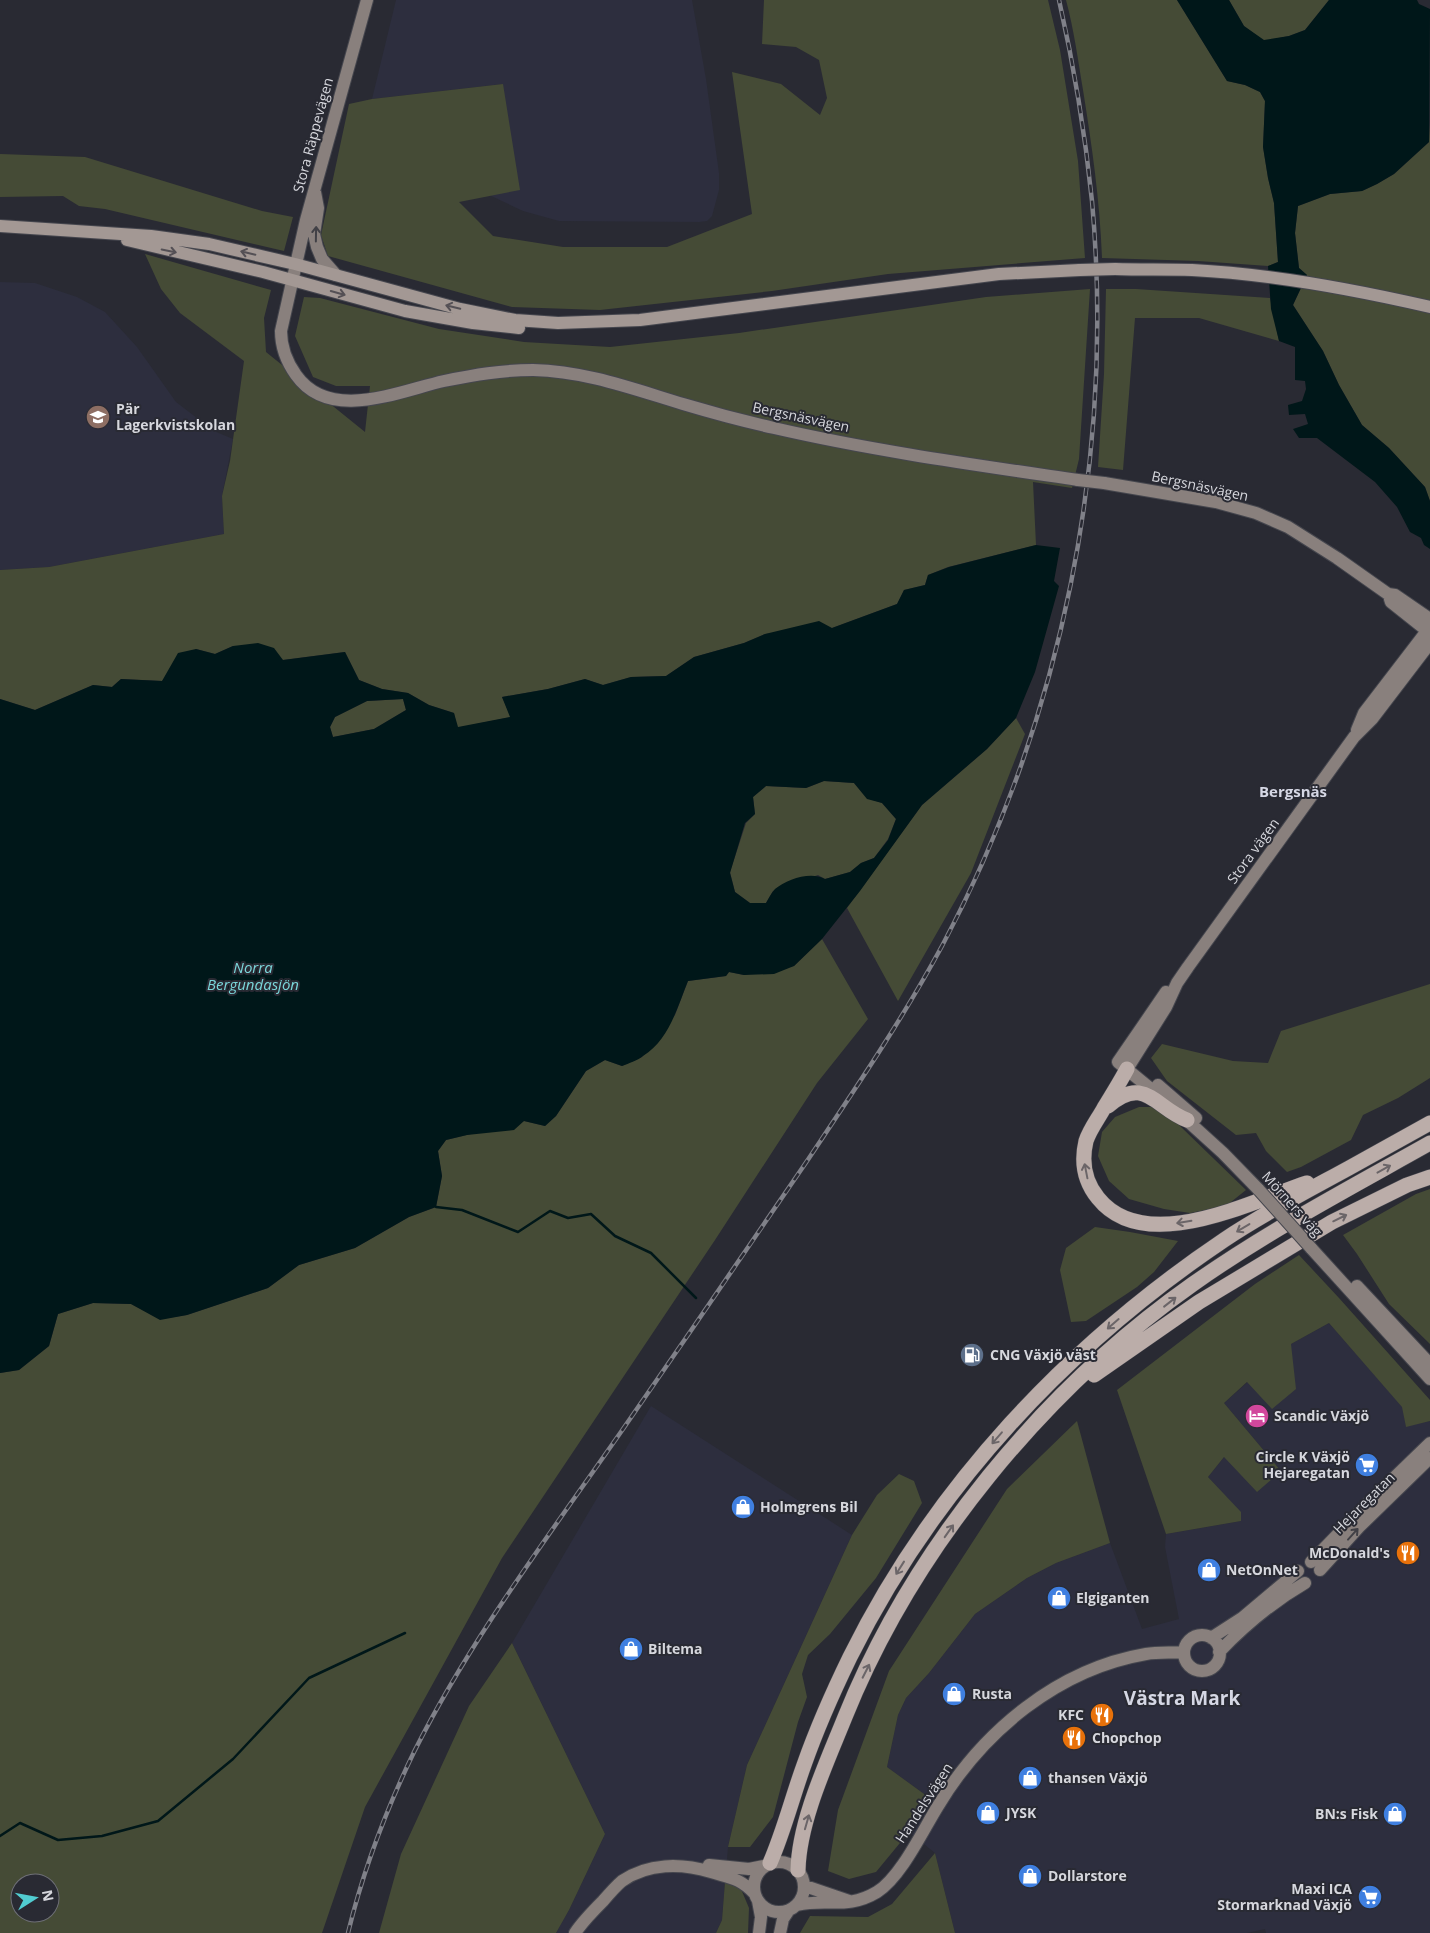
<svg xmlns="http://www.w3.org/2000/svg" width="1430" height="1933" font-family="'Open Sans',sans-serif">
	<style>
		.built { fill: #2d2e3e }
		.green { fill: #454b36; fill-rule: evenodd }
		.water { fill: #001719; fill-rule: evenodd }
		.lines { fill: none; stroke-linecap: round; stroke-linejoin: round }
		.stream { stroke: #001719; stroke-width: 2.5 }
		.secondary-casing { stroke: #45464e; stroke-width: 14 }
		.primary-casing { stroke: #45464e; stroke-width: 14 }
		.highway-casing { stroke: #45464e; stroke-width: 16 }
		.secondary { stroke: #89807d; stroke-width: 12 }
		.primary { stroke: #a39894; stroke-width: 12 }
		.highway { stroke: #bbada9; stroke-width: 15 }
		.rail-casing { stroke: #808189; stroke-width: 4.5 }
		.rail { stroke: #292a33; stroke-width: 2.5; stroke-dasharray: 8; stroke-linecap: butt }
		.secondary-bridge-casing { stroke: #45464e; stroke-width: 14; stroke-linecap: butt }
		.primary-bridge-casing { stroke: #45464e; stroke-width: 14; stroke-linecap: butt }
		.secondary-bridge { stroke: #89807d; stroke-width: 12 }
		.primary-bridge { stroke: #a39894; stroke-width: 12 }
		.oneway { stroke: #414046 }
		.oneway2 { stroke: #545055 }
		.oneway3 { stroke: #6b6568 }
		.labels { text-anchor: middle; stroke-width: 4; stroke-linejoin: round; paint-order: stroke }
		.street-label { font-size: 14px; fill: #d6d7dd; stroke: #292a33 }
		.poi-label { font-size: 14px; font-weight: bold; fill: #d6d7dd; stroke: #292a33; text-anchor: start }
		.neighbourhood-label { font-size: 15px; font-weight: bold; fill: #d5d7e4; stroke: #292a33 }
		.water-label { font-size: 15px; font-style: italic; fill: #7bd7db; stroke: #292a33 }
		.district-label { font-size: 19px; font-weight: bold; fill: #d5d7e4; stroke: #292a33 }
	</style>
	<rect width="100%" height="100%" fill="#292a33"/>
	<path class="built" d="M 396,0 L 692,0 L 706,79 L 719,173 L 719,190 L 712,216 L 707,221 L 699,222 L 559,221 L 523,211 L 487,194 L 503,84 L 372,99 Z
		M 0,282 L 35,283 L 77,297 L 105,312 L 137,347 L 176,402 L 214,431 L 233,439 L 222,496 L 224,534 L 49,567 L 0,570 Z
		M 1329,1323 L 1403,1407 L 1406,1426 L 1430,1421 L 1430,1933 L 1266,1933 L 1265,1929 L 1247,1933 L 955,1933 L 935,1853 L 909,1832 L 931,1799 L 887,1767 L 898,1715 L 906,1698 L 929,1673 L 975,1614 L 1027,1578 L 1056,1563 L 1110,1543 L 1142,1629 L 1179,1619 L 1165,1547 L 1166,1534 L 1241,1521 L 1240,1512 L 1208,1477 L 1225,1456 L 1281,1471 L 1224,1403 L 1291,1344 Z
		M 651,1406 L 852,1535 L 747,1765 L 728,1847 L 722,1920 L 716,1933 L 556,1933 L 569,1910 L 605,1834 L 512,1643 Z"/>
	<path class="green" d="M 764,0 L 1048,0 L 1060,50 L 1078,161 L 1085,258 L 888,274 L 772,291 L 600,310 L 512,307 L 328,256 L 321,235 L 349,104 L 372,99 L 503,84 L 520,190 L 459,202 L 493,236 L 563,247 L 667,247 L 752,214 L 732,72 L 781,84 L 820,115 L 827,98 L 819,60 L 796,47 L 762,44 Z
		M 1066,0 L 1177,0 L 1227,81 L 1245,85 L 1260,92 L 1265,101 L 1263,147 L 1268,178 L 1274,203 L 1278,262 L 1268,266 L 1198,261 L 1102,258 C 1100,202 1092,146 1083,90 C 1078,60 1074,30 1066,0 Z
		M 1229,0 L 1329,0 L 1305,30 L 1289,36 L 1264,41 L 1244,26 Z
		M 1430,123 L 1430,501 L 1425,487 L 1389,448 L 1362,425 L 1339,385 L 1323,351 L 1293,305 L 1307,275 L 1299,268 L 1295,233 L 1298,206 L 1330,194 L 1362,191 L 1377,184 L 1394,174 L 1429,142 Z
		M 0,154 L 85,157 L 262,211 L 293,217 L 284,251 L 105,209 L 79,206 L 63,196 L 0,197 Z
		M 145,254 L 271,290 L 264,318 L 266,352 L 365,432 L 370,386 L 336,386 L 313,377 L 295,336 L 304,297 L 320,298 L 439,329 L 524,342 L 610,347 L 739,333 L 986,297 L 1090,289 L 1079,459 L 1072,488 L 1033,482 L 1036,545 L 948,567 L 928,575 L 925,585 L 904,590 L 897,604 L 832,628 L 765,634 L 744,643 L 694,657 L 666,676 L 631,677 L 603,685 L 585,679 L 548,689 L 502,697 L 511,717 L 457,728 L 454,713 L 429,705 L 408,693 L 382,689 L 359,680 L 345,652 L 283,660 L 233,646 L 215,654 L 196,649 L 162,681 L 121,679 L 112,687 L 93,685 L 35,710 L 0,699 L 0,570 L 49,567 L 224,534 L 222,496 L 230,461 L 244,361 L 180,313 L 161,289 Z
		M 1106,289 L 1136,289 L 1270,298 L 1279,341 L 1199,318 L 1135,318 L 1123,470 L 1098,467 L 1104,374 Z
		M 403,699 L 406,710 L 374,729 L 333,737 L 330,727 L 335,717 L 367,701 Z
		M 1016,718 L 1025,734 L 971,873 L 898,1001 L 847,908 L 922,805 L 987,749 Z
		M 824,781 L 854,783 L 867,798 L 882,803 L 896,819 L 888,839 L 874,858 L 861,863 L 850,872 L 825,879 L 818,875 L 773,891 L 766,903 L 750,903 L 735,892 L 730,872 L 746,823 L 755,814 L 753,797 L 766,786 L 806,788 Z
		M 822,939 L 868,1019 L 817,1083 L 715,1240 L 502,1558 L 365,1807 L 322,1933 L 0,1933 L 0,1373 L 19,1370 L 49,1346 L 58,1314 L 93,1303 L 131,1304 L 160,1319 L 187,1315 L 268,1288 L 299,1265 L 355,1248 L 409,1217 L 436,1207 L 442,1176 L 438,1151 L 446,1140 L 524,1121 L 545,1126 L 556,1116 L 586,1071 L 605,1060 L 622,1066 L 642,1057 L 675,1015 L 688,981 L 726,976 L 729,972 L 744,975 L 794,966 ZM 20,1883 L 50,1883 L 50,1913 L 20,1913 Z
		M 1430,984 L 1430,1078 L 1398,1098 L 1363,1115 L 1351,1140 L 1301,1167 L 1287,1172 L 1266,1151 L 1256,1133 L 1236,1135 L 1167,1081 L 1151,1058 L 1162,1044 L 1233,1061 L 1268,1063 L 1281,1031 Z
		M 1139,1107 L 1154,1107 L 1179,1125 L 1246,1190 L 1226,1206 L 1190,1213 L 1164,1209 L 1129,1199 L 1109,1181 L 1098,1156 L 1102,1132 L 1115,1117 Z
		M 1430,1189 L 1430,1344 L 1389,1304 L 1357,1254 L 1343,1235 L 1416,1194 Z
		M 1095,1227 L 1130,1232 L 1178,1241 L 1154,1272 L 1137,1287 L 1086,1321 L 1071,1322 L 1060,1270 L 1066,1248 Z
		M 1299,1255 L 1339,1298 L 1430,1400 L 1430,1421 L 1406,1427 L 1402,1407 L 1329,1323 L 1291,1344 L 1296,1389 L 1272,1409 L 1247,1382 L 1224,1403 L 1281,1471 L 1257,1492 L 1224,1457 L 1208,1477 L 1241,1512 L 1241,1521 L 1166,1534 L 1117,1390 L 1255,1284 Z
		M 1077,1421 L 1110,1543 L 1056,1563 L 1027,1578 L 975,1614 L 929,1673 L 906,1698 L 898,1715 L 887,1767 L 931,1799 L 909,1832 L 876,1872 L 849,1879 L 828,1871 L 838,1810 L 889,1671 L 1007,1489 Z
		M 899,1474 L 914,1481 L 922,1503 L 876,1578 L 830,1634 L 808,1655 L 802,1674 L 807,1697 L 798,1722 L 773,1817 L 750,1847 L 728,1847 L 747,1765 L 852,1535 L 877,1495 Z
		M 512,1643 L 605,1834 L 569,1910 L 556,1933 L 379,1933 L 401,1854 L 469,1706 Z
		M 935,1853 L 955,1933 L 800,1933 L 810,1916 L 868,1917 L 892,1904 Z
		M 725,1882 L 741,1889 L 749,1908 L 748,1933 L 716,1933 L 722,1920 Z"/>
	<path class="water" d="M 1177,0 L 1229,0 L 1244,26 L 1264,40 L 1289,36 L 1305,30 L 1329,0 L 1417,0 L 1419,4 L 1430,9 L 1429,142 L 1394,174 L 1377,184 L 1362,191 L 1330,194 L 1298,206 L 1295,233 L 1299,268 L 1307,275 L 1293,305 L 1323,351 L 1339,385 L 1362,425 L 1389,448 L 1425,487 L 1430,501 L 1430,549 L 1424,545 L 1421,538 L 1410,532 L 1397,507 L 1375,482 L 1317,438 L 1299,438 L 1293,429 L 1308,424 L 1305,414 L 1289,415 L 1288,405 L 1302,401 L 1306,389 L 1305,381 L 1295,380 L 1295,347 L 1279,341 L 1271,309 L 1268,266 L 1278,262 L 1274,203 L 1268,178 L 1263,147 L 1265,101 L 1260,92 L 1245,85 L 1227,81 Z
		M 1036,545 L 1060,548 L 1054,581 L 1059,586 L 1035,672 L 1016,718 L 987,749 L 922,805 L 860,891 L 822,939 L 794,966 L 774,974 L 744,975 L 729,972 L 726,976 L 688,981 C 677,1008 669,1040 643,1056 C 637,1061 629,1063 622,1066 L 605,1060 L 586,1071 L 556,1116 L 545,1126 L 524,1121 L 514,1130 L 467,1135 L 446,1140 L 438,1151 L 442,1176 L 436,1207 L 409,1217 L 355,1248 L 299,1265 L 268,1288 L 187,1315 L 160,1320 L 131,1304 L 93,1303 L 58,1314 L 49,1346 L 19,1370 L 0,1373 L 0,699 L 35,710 L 93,685 L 112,687 L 121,679 L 162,681 L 178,653 L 196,649 L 215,654 L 233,646 L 258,643 L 274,648 L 283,660 L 345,652 L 359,680 L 382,689 L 408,693 L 429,705 L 454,713 L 458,727 L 510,717 L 502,697 L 548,689 L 585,679 L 603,685 L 631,677 L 666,676 L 694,657 L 744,643 L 765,634 L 819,621 L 832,628 L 897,604 L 904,590 L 925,585 L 928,575 L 949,567 ZM 403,699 L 406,710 L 374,729 L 333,737 L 330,727 L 335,717 L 367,701 ZM 824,781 L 854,783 L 867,799 L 882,803 L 896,819 L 888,840 L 874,858 L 861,863 L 850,872 L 825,879 C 811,871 787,879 775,889 C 771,893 769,898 766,903 L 750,903 L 735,892 L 730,873 L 745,823 L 755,814 L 753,797 L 766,786 L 806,788 Z"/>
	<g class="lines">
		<path class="stream" d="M 436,1207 L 462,1210 L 518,1232 L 550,1211 L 568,1218 L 591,1214 L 615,1236 L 651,1253 L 696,1298
			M 0,1836 L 20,1823 L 58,1840 L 102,1836 L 158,1821 L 233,1759 L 309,1678 L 405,1633"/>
		<g class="secondary-casing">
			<path id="secondary" d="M 367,0 L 306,220 L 281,331 C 281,348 286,361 296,375 C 330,423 399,391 444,381 C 474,375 502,370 533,370 C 585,371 633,389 683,404 C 713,413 743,421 774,428 C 874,451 976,465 1078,480
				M 315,192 L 318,208 L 314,234 L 317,247 L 322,259 L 336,275
				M 1104,483 L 1216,502 L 1256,513 L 1288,527 L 1337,558 L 1388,594 L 1395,595 L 1430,619
				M 1390,599 L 1391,602 L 1430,633
				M 1357,730 L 1364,713 L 1430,627
				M 1127,1069 L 1166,1007 L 1177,983 L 1188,967 L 1354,737 L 1372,719 L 1430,643
				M 1158,1085 L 1196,1118
				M 1163,1099 L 1118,1062 L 1166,992
				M 1180,1114 L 1223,1153 L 1259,1190
				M 1311,1248 L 1430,1379
				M 1357,1286 L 1430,1364
				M 1311,1562 L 1370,1501 L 1430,1443
				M 1320,1570 L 1359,1527 L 1430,1458
				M1184 1653a18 18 0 1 1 36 0a18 18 0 1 1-36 0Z
				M 1211,1638 L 1242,1618 L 1298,1571
				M 1219,1652 C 1244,1626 1274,1601 1305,1583
				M754 1887a25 25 0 1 1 50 0a25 25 0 1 1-50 0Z
				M 709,1865 L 749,1869 L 764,1866
				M 805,1886 L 849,1901
				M 758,1901 L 761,1917 L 759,1933
				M 797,1905 C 827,1898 847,1910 877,1892 C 901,1877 923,1830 938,1806 C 983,1731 1058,1669 1146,1654 C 1158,1652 1171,1653 1184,1652
				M 575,1933 C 583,1921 593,1911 603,1901 C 609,1894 615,1887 622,1881 C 648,1863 681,1863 711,1872 C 730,1878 740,1878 755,1894
				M 780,1933 L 783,1919 L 789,1910"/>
		</g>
		<g class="primary-casing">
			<path id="primary" d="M 0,226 L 151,236 L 209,244 L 295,264 L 460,309 L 515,320 L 558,323 L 640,320 L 999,274 L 1080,270
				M 127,240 L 263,272 L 405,311 L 473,323 L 519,328
				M 1115,269 C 1141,270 1166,269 1192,270 C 1272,274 1352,289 1430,307"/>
		</g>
		<g class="highway-casing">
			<path id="highway" d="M 1127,1069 C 1120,1082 1112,1095 1104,1108 C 1098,1119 1090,1129 1086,1141 C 1081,1162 1085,1182 1098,1198 C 1145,1257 1252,1201 1307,1183
				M 1108,1106 C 1145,1074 1155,1108 1187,1120
				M 1094,1375 L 1199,1302 L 1332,1222 L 1407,1185 L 1430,1177
				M 770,1863 C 784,1831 792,1798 804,1765 C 817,1728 833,1692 850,1657 C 934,1487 1068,1345 1224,1240 C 1264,1213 1307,1191 1349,1168 C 1376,1153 1403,1138 1430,1123
				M 798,1870 C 799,1821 827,1762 845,1717 C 913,1548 1044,1389 1193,1284 C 1268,1231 1350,1188 1430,1143"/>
		</g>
		<use href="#secondary" class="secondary"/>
		<use href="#primary" class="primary"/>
		<use href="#highway" class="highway"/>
		<g class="rail-casing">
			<path id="rail" d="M 348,1933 C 363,1871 386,1810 414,1752 C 471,1638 550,1534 623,1429 C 684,1341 745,1252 805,1164 C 853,1092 901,1022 942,946 C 1062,720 1115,457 1092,201 C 1085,133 1074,66 1059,0"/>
		</g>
		<use href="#rail" class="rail"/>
		<g class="secondary-bridge-casing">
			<path id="secondary-bridge" d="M 1078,480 L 1104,483
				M 1259,1190 L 1311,1248"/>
		</g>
		<g class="primary-bridge-casing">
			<path id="primary-bridge" d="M 1080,270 L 1115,269"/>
		</g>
		<use href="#secondary-bridge" class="secondary-bridge"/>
		<use href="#primary-bridge" class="primary-bridge"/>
	</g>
	<defs><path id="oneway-shaft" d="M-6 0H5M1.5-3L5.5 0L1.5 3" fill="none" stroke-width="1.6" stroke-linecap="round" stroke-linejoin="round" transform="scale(1.25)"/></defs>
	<g class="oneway">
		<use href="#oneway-shaft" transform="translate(316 234) rotate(-89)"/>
		<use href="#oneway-shaft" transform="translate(1353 1534) rotate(-48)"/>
	</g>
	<g class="oneway2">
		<use href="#oneway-shaft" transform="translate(169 251) rotate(12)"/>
		<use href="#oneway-shaft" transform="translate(248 253) rotate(-167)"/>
		<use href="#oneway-shaft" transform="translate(338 293) rotate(16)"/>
		<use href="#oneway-shaft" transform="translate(453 307) rotate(-166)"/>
	</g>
	<g class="oneway3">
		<use href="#oneway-shaft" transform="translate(1384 1169) rotate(-29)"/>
		<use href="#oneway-shaft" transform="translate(1086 1171) rotate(-101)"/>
		<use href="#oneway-shaft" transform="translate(1340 1218) rotate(-26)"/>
		<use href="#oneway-shaft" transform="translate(1184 1222) rotate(171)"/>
		<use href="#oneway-shaft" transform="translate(1243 1228) rotate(149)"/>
		<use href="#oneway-shaft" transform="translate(1170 1302) rotate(-38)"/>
		<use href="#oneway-shaft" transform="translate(1113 1324) rotate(139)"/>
		<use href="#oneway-shaft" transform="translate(997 1438) rotate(131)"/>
		<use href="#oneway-shaft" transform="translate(949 1531) rotate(-55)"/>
		<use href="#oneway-shaft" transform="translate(900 1568) rotate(122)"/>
		<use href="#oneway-shaft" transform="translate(866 1671) rotate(-63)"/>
		<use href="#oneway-shaft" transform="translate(807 1822) rotate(-74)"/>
	</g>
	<defs>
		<g id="school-disc" transform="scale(1.25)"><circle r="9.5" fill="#8d6e63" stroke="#292a33"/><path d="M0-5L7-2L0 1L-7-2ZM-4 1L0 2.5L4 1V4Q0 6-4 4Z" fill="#fff"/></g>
		<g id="fuel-disc" transform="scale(1.25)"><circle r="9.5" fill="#5c6f8a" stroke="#292a33"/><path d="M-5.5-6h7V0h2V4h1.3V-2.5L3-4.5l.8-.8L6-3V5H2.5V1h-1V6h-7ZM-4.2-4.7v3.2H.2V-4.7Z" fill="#fff"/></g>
		<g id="hotel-disc" transform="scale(1.25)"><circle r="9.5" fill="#d1479c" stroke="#292a33"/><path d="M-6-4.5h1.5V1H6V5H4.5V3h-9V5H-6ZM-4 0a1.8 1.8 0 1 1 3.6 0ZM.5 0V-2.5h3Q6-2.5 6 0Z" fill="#fff"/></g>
		<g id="supermarket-disc" transform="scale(1.25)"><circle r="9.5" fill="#3f7fe0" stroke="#292a33"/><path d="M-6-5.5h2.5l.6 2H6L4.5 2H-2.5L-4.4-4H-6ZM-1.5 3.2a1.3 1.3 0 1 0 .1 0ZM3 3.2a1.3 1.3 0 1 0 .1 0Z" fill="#fff"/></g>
		<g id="shop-disc" transform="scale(1.25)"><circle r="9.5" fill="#3f7fe0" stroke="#292a33"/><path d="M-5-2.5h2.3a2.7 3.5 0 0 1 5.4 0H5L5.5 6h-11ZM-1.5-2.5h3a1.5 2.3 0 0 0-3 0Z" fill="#fff"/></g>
		<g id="restaurant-disc" transform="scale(1.25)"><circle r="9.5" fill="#e8710a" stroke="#292a33"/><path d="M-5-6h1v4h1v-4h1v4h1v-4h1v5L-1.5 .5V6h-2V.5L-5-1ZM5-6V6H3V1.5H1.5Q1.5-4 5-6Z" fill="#fff"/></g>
	</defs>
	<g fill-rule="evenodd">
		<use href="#school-disc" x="98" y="417"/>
		<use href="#fuel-disc" x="972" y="1355"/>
		<use href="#hotel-disc" x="1257" y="1416"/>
		<use href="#supermarket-disc" x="1367" y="1465"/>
		<use href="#shop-disc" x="743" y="1507"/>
		<use href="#restaurant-disc" x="1408" y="1553"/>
		<use href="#shop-disc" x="1209" y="1570"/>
		<use href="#shop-disc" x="1059" y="1598"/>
		<use href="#shop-disc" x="631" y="1649"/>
		<use href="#shop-disc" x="954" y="1694"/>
		<use href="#restaurant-disc" x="1102" y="1715"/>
		<use href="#restaurant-disc" x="1074" y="1738"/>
		<use href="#shop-disc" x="1030" y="1778"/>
		<use href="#shop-disc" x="988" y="1813"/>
		<use href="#shop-disc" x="1395" y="1814"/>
		<use href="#shop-disc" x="1030" y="1876"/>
		<use href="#supermarket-disc" x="1370" y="1897"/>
	</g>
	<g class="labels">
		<g class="street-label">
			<text transform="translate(313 135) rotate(-75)" y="5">Stora Räppevägen</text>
			<text transform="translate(801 417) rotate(12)" y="5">Bergsnäsvägen</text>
			<text transform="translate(1200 486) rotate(12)" y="5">Bergsnäsvägen</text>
			<text transform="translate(1253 851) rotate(-54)" y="5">Stora vägen</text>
			<text transform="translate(1292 1204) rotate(48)" y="5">Mörners väg</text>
			<text transform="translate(1364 1503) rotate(-45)" y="5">Hejaregatan</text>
			<text transform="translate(924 1803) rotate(-57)" y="5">Handelsvägen</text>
		</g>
		<g class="poi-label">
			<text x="116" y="414">Pär<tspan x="116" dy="16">Lagerkvistskolan</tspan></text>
			<text x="990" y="1360">CNG Växjö väst</text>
			<text x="1274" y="1421">Scandic Växjö</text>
			<text x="1350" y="1462" text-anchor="end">Circle K Växjö<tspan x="1350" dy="16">Hejaregatan</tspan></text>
			<text x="760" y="1512">Holmgrens Bil</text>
			<text x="1390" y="1558" text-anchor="end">McDonald's</text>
			<text x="1226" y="1575">NetOnNet</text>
			<text x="1076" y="1603">Elgiganten</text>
			<text x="648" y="1654">Biltema</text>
			<text x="972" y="1699">Rusta</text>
			<text x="1084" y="1720" text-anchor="end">KFC</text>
			<text x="1092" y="1743">Chopchop</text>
			<text x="1048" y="1783">thansen Växjö</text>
			<text x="1006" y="1818">JYSK</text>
			<text x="1378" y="1819" text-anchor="end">BN:s Fisk</text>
			<text x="1048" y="1881">Dollarstore</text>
			<text x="1352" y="1894" text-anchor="end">Maxi ICA<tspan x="1352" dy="16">Stormarknad Växjö</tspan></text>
		</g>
		<g class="neighbourhood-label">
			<text x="1293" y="797">Bergsnäs</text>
		</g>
		<g class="water-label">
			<text x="253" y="973">Norra<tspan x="253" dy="17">Bergundasjön</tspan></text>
		</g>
		<g class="district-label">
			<text x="1182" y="1705">Västra Mark</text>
		</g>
	</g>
	<g transform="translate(35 1898) rotate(79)"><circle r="24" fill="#292a33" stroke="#6e6f77"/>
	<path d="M0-4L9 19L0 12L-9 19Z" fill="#51ccd1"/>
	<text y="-8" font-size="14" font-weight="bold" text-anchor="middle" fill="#d6d7dd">N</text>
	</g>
</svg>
